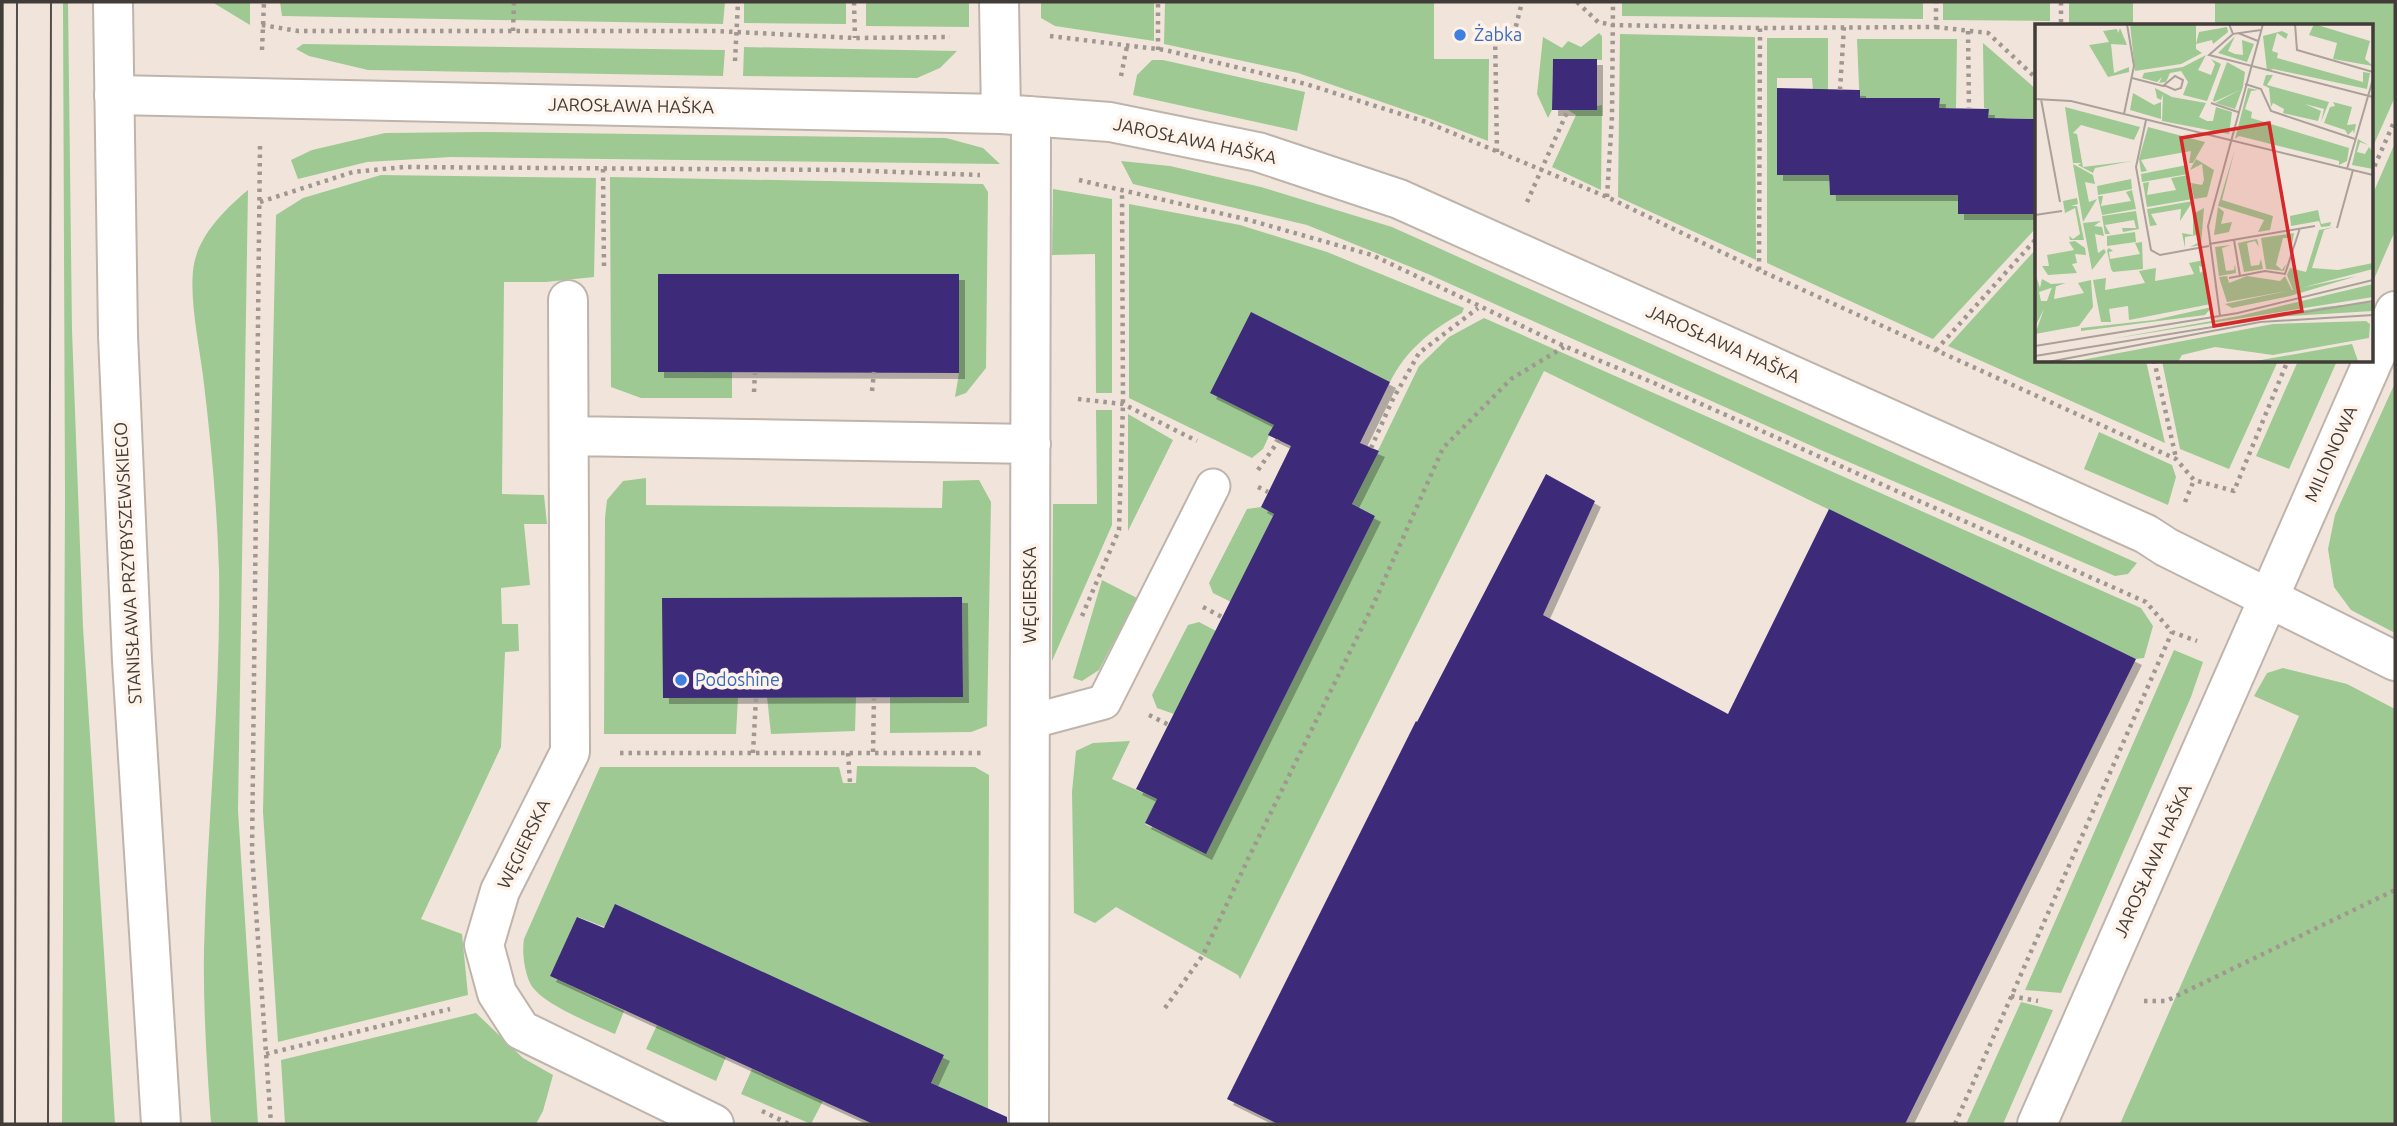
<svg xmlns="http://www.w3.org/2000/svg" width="2397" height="1126" font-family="Ubuntu,sans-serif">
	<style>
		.green { fill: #9ec993 }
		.building { fill: #3c2b79; filter: url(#shadow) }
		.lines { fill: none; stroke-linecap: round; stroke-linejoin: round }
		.service-casing { stroke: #bfb4ab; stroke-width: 37 }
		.minor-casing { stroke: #bfb4ab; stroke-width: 42 }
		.secondary-casing { stroke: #bfb4ab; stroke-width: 42 }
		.path { stroke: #a09790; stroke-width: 4.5; stroke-dasharray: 3.5 5; stroke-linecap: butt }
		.service { stroke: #fff; stroke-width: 33 }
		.minor { stroke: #fff; stroke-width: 38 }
		.secondary { stroke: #fff; stroke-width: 38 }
		.tram { stroke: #534d49; stroke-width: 2 }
		.shop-dot { fill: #3f7fe0; stroke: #fef2e9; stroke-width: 2.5 }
		.labels { text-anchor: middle; stroke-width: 7; stroke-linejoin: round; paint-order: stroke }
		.shop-label { font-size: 18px; fill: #366cbe; stroke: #fef2e9; text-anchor: start }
		.street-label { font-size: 18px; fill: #413c38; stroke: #fef2e9 }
		.inset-road { fill: none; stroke: #aba19a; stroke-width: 2 }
		.view { fill: #d62828; fill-opacity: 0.15; stroke: #d62828; stroke-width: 3.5 }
		.inset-edge { fill: none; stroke: #413c38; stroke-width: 3.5 }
	</style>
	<defs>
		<filter id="shadow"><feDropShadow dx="6" dy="6" stdDeviation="0" flood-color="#0004"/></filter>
	</defs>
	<rect width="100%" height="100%" fill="#f1e5db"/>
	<path class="green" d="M 2,2 L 4,2 L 2,641 Z
		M 63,2 L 68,2 L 72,330 L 83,627 L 115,1124 L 62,1124 L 65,499 Z
		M 212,2 L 250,2 L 250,25 Z
		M 280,2 L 725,2 L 723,24 L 282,16 Z
		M 744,2 L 846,2 L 846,24 L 744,23 Z
		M 866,2 L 969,2 L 969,27 L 866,26 Z
		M 1041,2 L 1154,2 L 1154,41 L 1055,26 L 1041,18 Z
		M 1165,2 L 1434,2 L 1434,59 L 1489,59 L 1488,141 L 1428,118 L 1298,73 L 1164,44 Z
		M 1622,2 L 1923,2 L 1923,19 L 1622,16 Z
		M 1943,2 L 2050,2 L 2050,21 L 1943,20 Z
		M 2069,2 L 2133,2 L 2133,26 L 2069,24 Z
		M 2215,2 L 2395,2 L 2395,97 L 2371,151 L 2371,26 L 2215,26 Z
		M 1599,33 L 1602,36 L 1602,60 L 1553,59 L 1552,110 L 1548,118 L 1537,94 L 1543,37 L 1562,48 L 1568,41 L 1581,47 Z
		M 1620,34 L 1755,37 L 1756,260 L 1618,197 Z
		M 1767,38 L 1828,38 L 1828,90 L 1813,90 L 1812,78 L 1777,78 L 1777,174 L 1829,175 L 1830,195 L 1958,195 L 1959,214 L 2034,214 L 2035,119 L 2006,118 L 1988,131 L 1988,109 L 1984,108 L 1983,43 L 2036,89 L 2036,228 L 1933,339 L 1767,263 Z
		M 1857,39 L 1957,39 L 1956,108 L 1860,110 Z
		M 303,44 L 725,50 L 723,76 L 368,70 L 309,56 L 296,49 Z
		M 744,47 L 957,51 L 940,68 L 917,78 L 743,76 Z
		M 1152,60 L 1163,60 L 1305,92 L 1297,131 L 1133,95 L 1137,75 Z
		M 1602,105 L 1601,190 L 1552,167 L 1576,115 L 1568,110 L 1597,110 L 1597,106 Z
		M 481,132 L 946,138 L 983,148 L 1000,164 L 451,157 L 367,162 L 298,179 L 291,160 L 312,150 L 385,133 Z
		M 2395,143 L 2395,231 L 2371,286 L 2371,198 Z
		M 1121,161 L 1170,166 L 1261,187 L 1392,227 L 2137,563 L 2128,574 L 2115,576 L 1823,451 L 1428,274 L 1307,225 L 1133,184 Z
		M 381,175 L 596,178 L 594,277 L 546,282 L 504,282 L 502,494 L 544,495 L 547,524 L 524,524 L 530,585 L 501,588 L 502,624 L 518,624 L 519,651 L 505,652 L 501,747 L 421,919 L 462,934 L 468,995 L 278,1042 L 263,812 L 276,215 L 303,198 Z
		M 610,177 L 983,184 L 988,192 L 986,368 L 966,393 L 955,397 L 959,373 L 959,274 L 659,274 L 658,372 L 732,372 L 732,398 L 641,398 L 611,387 Z
		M 1053,189 L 1112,199 L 1112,393 L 1096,393 L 1095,254 L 1052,255 Z
		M 248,190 L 238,810 L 258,1124 L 211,1124 C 207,1066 203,1008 204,950 C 207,824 221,698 219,571 C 217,505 211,441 203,376 C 199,344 190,303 193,271 C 196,238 223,211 248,190 Z
		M 1129,204 L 1240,225 L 1327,252 L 1464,308 L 1462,313 C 1431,330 1406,350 1390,382 L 1251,313 L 1274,425 L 1263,449 L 1252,458 L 1129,398 Z
		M 2036,249 L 2036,360 L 2146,361 L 2165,443 L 1948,346 Z
		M 1484,318 L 2141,608 L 2153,626 L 2144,658 L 2136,659 L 1544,371 L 1240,979 L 1238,975 L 1116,907 L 1095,923 L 1074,913 L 1072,792 L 1076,751 L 1093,743 L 1130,741 L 1112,779 L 1157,799 L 1145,824 L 1206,853 L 1375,516 L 1352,504 L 1419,366 L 1449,337 Z
		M 2162,361 L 2278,361 L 2229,469 L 2180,449 Z
		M 2298,361 L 2337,361 L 2289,469 L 2256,456 Z
		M 2395,383 L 2395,633 L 2351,610 L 2334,587 L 2328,549 L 2335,515 Z
		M 1096,410 L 1112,410 L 1112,525 L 1052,661 L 1053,504 L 1097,504 Z
		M 1128,414 L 1173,440 L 1128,531 Z
		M 2099,432 L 2172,465 L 2176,477 L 2168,505 L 2084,469 Z
		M 646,478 L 646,505 L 942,508 L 943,481 L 979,480 L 991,502 L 987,726 L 971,732 L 890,733 L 890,697 L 963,697 L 962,597 L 663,598 L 738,698 L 736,734 L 604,734 L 605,518 L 607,500 L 623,481 Z
		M 1261,507 L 1274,514 L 1231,602 L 1213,593 L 1209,583 L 1247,509 Z
		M 1102,580 L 1137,598 L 1099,670 L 1082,681 L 1073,678 Z
		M 1199,622 L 1216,631 L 1174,714 L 1157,708 L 1152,695 L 1188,625 Z
		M 2174,650 L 2203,662 L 2191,697 L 2061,993 L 2025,990 Z
		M 2283,668 L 2347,684 L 2395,709 L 2395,1124 L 2120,1124 L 2299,716 L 2254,696 L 2267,673 Z
		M 767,697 L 856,697 L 855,731 L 771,734 Z
		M 857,766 L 975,767 L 989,775 L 988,1124 L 940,1124 L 953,1093 L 931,1083 L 944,1055 L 578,917 L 550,976 L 624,1011 L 615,1034 C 595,1025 539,1003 530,983 C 524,970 522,952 524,939 L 600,767 L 839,767 L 843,783 L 856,783 Z
		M 2021,1002 L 2053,1010 L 2003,1124 L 1966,1124 Z
		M 476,1013 L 523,1058 L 553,1075 L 543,1111 L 536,1124 L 285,1124 L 281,1060 Z
		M 657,1025 L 726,1057 L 716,1081 L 646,1049 Z
		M 752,1069 L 823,1101 L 811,1124 L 741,1094 Z"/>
	<path class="building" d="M 1553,59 L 1597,59 L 1597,110 L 1552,110 Z
		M 1777,88 L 1860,90 L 1860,98 L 1940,98 L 1939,108 L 1989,109 L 1988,118 L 2035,119 L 2034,214 L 1958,214 L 1958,195 L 1830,195 L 1829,175 L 1777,175 Z
		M 658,274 L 959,274 L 959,373 L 658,372 Z
		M 1251,312 L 1390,382 L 1360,443 L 1379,451 L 1352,504 L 1375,516 L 1206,854 L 1145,823 L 1157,799 L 1136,789 L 1274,514 L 1261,507 L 1291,446 L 1268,435 L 1274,425 L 1210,393 Z
		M 1546,474 L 1595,501 L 1543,615 L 1728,714 L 1829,509 L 2136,659 L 1905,1124 L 1278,1124 L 1227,1099 L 1416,721 L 1417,722 Z
		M 962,597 L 963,697 L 663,698 L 662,598 Z
		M 615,904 L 944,1055 L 931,1083 L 1007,1117 L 1007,1124 L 873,1124 L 550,976 L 577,917 L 604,928 Z"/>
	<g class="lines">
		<g class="service-casing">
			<path id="service" d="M 1029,722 L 1104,702 L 1213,486"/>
		</g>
		<g class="minor-casing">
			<path id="minor" d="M 999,2 L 1001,114
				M 114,95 L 1001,114 L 1110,122 L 1258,152 L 1399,199 L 2146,534 L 2166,547 L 2395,661
				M 568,300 L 570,752 L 500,891 L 484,945 L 497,993 L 521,1030 L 714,1124
				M 570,436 L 1031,444
				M 1029,1124 L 1031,116
				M 2037,1124 L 2395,311"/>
		</g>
		<g class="secondary-casing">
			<path id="secondary" d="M 113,2 L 118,335 L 132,661 L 161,1124"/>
		</g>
		<path class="path" d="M 854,2 L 855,38
			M 1577,2 L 1598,22 L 1613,25 L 1760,28 L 1936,27 L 1936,2
			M 2061,2 L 2061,26
			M 262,25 L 298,31 L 716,31 L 855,38 L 950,37
			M 1936,27 L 1988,33 L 2036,78
			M 513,31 L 514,2
			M 1968,31 L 1969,108
			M 1050,36 L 1165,50 L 1306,84 L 1426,122 L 1607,197 L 1759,270 L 2176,459 L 2194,480 L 2234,491 L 2288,360
			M 262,50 L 264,2
			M 1158,50 L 1158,2
			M 735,61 L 738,2
			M 1121,76 L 1127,46
			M 1840,90 L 1844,27
			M 260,146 L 252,854 L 271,1124
			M 1497,152 L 1495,31 L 1515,30 L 1522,2
			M 603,169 L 604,267
			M 2371,174 L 2395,120
			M 1079,180 L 1249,220 L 1372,255 L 1564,346 L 1654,383 L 2146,602 L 2172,632 L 2197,641
			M 1607,197 L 1612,117 L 1613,2
			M 260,202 L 353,172 L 404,167 L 841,170 L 980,175
			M 1527,202 L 1568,110
			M 1759,270 L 1760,28
			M 1936,350 L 2036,239
			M 2154,360 L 2176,458
			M 872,391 L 874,372
			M 754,392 L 755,372
			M 1078,399 L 1123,404 L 1197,441
			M 1371,448 L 1392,401 L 1419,353 L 1478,308
			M 1258,470 L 1279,440
			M 1258,487 L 1268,492
			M 2185,502 L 2194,480
			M 1203,607 L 1222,617
			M 1082,616 L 1119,530 L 1123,404 L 1122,191
			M 1149,715 L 1169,725
			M 873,752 L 874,697
			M 620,753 L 982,753
			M 753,753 L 756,698
			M 848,753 L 850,783
			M 2011,996 L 2038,1001
			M 2144,1001 L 2166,1001 L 2395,890
			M 1165,1008 L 1203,955 L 1248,859 L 1374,603 L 1443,448 L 1511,379 L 1564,347
			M 266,1054 L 450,1009
			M 762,1111 L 789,1124
			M 1955,1124 L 2172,632"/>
		<use href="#service" class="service"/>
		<use href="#minor" class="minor"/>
		<use href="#secondary" class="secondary"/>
		<path class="tram" d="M 15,1124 L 17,2
			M 48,1124 L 51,2"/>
	</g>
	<g class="shop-dot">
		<circle cx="1460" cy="35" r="7"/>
		<circle cx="681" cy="680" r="7"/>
	</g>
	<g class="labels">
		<g class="shop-label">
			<text x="1474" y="41">Żabka</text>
			<text x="695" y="686">Podoshine</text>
		</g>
		<g class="street-label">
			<text transform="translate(631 106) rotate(1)" y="6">JAROSŁAWA HAŠKA</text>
			<text transform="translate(1195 141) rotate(12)" y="6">JAROSŁAWA HAŠKA</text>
			<text transform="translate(1723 344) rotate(24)" y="6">JAROSŁAWA HAŠKA</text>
			<text transform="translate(2331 454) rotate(-66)" y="6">MILIONOWA</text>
			<text transform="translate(128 563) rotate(-93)" y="6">STANISŁAWA PRZYBYSZEWSKIEGO</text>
			<text transform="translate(1030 595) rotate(-90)" y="6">WĘGIERSKA</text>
			<text transform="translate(524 844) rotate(-64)" y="6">WĘGIERSKA</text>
			<text transform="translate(2153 861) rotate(-66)" y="6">JAROSŁAWA HAŠKA</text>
		</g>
	</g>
	<g transform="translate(2035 24)">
		<rect width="338" height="338" fill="#f1e5db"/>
		<path d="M 95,0 L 161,0 L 161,25 L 167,29 L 146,40 L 100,47 ZM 279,0 L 335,17 L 330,35 L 338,42 L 298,35 L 302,19 L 274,11 ZM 192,3 L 193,8 L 178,20 L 177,16 L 161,20 L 164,8 ZM 85,4 L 92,21 L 76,20 L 79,49 L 94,43 L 94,48 L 73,53 L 54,21 L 74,18 L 68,7 L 82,5 L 83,9 ZM 247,7 L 253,10 L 251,15 L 242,9 L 237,27 L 243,29 L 242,34 L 328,58 L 328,48 L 335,49 L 332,65 L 238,45 L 232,47 L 228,12 ZM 200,12 L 193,27 L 200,30 L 208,31 L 207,16 L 219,20 L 212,38 L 183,29 ZM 171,31 L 163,46 L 176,51 L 180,40 L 176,35 L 186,40 L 172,77 L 148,71 L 153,58 L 146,47 L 135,49 L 131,58 L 124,59 L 127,53 L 122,58 L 107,54 L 109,49 L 148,43 ZM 192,38 L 210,48 L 208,63 L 200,85 L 180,79 L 205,66 L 179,78 L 178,76 ZM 231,51 L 238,51 L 232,61 L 294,78 L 286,98 L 289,85 L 270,80 L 286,87 L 283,97 L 248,89 L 249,85 L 238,79 L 236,83 L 234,64 L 228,61 ZM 120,64 L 137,73 L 171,79 L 164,93 L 172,97 L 178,97 L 181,83 L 197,88 L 194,110 L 127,97 L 128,70 L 126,76 L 122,74 ZM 213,64 L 223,66 L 216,67 L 210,85 L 217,88 L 216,94 L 314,124 L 312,137 L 304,141 L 304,137 L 204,112 L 200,115 ZM 98,69 L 119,81 L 126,78 L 126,95 L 95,86 ZM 298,78 L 317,83 L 312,101 L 321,100 L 319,110 L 318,106 L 313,111 L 310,106 L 289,99 L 295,83 L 300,82 ZM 30,83 L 105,103 L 99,116 L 46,101 L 38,109 L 42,110 L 48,143 L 97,137 L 60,144 L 58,149 L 43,141 L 46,139 L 38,139 ZM 113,103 L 170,118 L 158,139 L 154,139 L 156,127 L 106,136 L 112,147 L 106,148 L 104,135 ZM 323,115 L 333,121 L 325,118 L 322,128 L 330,130 L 334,123 L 338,128 L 338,145 L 317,141 ZM 200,125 L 187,176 L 238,192 L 235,206 L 223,208 L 229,196 L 183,182 ZM 161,135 L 179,146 L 172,173 L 159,175 L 156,159 L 167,161 L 169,156 L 167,140 L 155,146 ZM 38,140 L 58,151 L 60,160 L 50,158 L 54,178 L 62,175 L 48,198 ZM 152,141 L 153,150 L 107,158 L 106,150 ZM 154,151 L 158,175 L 112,183 L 108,159 L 114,158 L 112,171 L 141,166 L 136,154 ZM 96,155 L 97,165 L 63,171 L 62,162 ZM 97,166 L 101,185 L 67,191 L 63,173 L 64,172 L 68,172 L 66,182 L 96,177 L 91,168 ZM 42,174 L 43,180 L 36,182 L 42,182 L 49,216 L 35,216 L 34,212 L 38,215 L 45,210 L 40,184 L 30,189 L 28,177 ZM 158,177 L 145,197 L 146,185 L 116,190 L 122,201 L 115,202 L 112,185 ZM 183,183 L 189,188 L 186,200 L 197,198 L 194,208 L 179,211 ZM 169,184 L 166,221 L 155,223 L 163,219 L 162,211 L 150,213 L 150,224 L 147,209 L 158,211 L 158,190 ZM 283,186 L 286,200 L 296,198 L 295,202 L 286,203 L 284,197 L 256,202 L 255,192 ZM 101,187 L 104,205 L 88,208 L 87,204 L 101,204 L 99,196 L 70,201 L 75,210 L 70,210 L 67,192 ZM 66,197 L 59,202 L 67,203 L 69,212 L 60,210 L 63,229 L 69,225 L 71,228 L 57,246 L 48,199 ZM 299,203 L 289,206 L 277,244 L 303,246 L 338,239 L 338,245 L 258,266 L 252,251 L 255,244 L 271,248 L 284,206 ZM 100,208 L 101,218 L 72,222 L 72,212 ZM 259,209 L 257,221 L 256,214 L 248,214 L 241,241 L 247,246 L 251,240 L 249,247 L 231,245 L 226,214 ZM 222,215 L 224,223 L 220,217 L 212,219 L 216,242 L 224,241 L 226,235 L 228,245 L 209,248 L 203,219 ZM 40,217 L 50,224 L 51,231 L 40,230 L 42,239 L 37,240 L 42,249 L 13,251 L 7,242 L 14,242 L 12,231 L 39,226 L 34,218 ZM 107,218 L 108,245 L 78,248 L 76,245 L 72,226 L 74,224 L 78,227 L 74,228 L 75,235 L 105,230 L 100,219 ZM 196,221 L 187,224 L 191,247 L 199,246 L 200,240 L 201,249 L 184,252 L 180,223 ZM 169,236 L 170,244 L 164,242 L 165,249 L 171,245 L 176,280 L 94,296 L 93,282 L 74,285 L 76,298 L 66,298 L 58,256 L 71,254 L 70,266 L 110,259 L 104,247 L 121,244 L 120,257 L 159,250 L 154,239 ZM 0,249 L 5,264 L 7,255 L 16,260 L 31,259 L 4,268 L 6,277 L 13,277 L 0,303 ZM 192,252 L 194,259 L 212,252 L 245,257 L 250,252 L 257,266 L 192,278 L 184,253 ZM 322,252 L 255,272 L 197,284 L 190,280 ZM 56,256 L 58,283 L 44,302 L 0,310 L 17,263 L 21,262 L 19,275 L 49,269 L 43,259 ZM 338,260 L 338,273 L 76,315 L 204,292 ZM 338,278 L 338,287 L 237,293 L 75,320 L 289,283 ZM 177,283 L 170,291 L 46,307 L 46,304 L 119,296 ZM 331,297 L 335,300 L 334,314 L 238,331 L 180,323 L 147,331 L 143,338 L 36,338 L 238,300 ZM 317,320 L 323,337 L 338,338 L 215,338 Z" fill="#9ec993"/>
		<path class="inset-road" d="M 194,0 L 198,10 L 226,6M 260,0 L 262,26 L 338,48M 203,9 L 223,17M 198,10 L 174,31 L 338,73M 97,54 L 128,62 L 131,62 L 140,66 L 146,64 L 148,56 L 140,52 L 128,62M 210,60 L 226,65 L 236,87 L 320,115M 0,75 L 36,77 L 338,151M 6,75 L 25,178M 176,79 L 203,88M 89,90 L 99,42 L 92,0M 111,96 L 101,143 L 116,226 L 125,231 L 174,222M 312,145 L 338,55M 0,191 L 27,187M 302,204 L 318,146M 199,216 L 205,252M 174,220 L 280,202M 194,254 L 230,247 L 250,250 L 265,204M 185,292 L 173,202 L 228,0M 0,322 L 203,289 L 338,256M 0,332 L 338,277M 13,338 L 225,298 L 338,291"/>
		<path class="view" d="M 234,99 L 267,287 L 179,302 L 146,114 Z"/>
		<rect width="338" height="338" class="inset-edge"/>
	</g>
	<rect width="2397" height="1126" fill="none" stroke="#413c38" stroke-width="7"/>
</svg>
